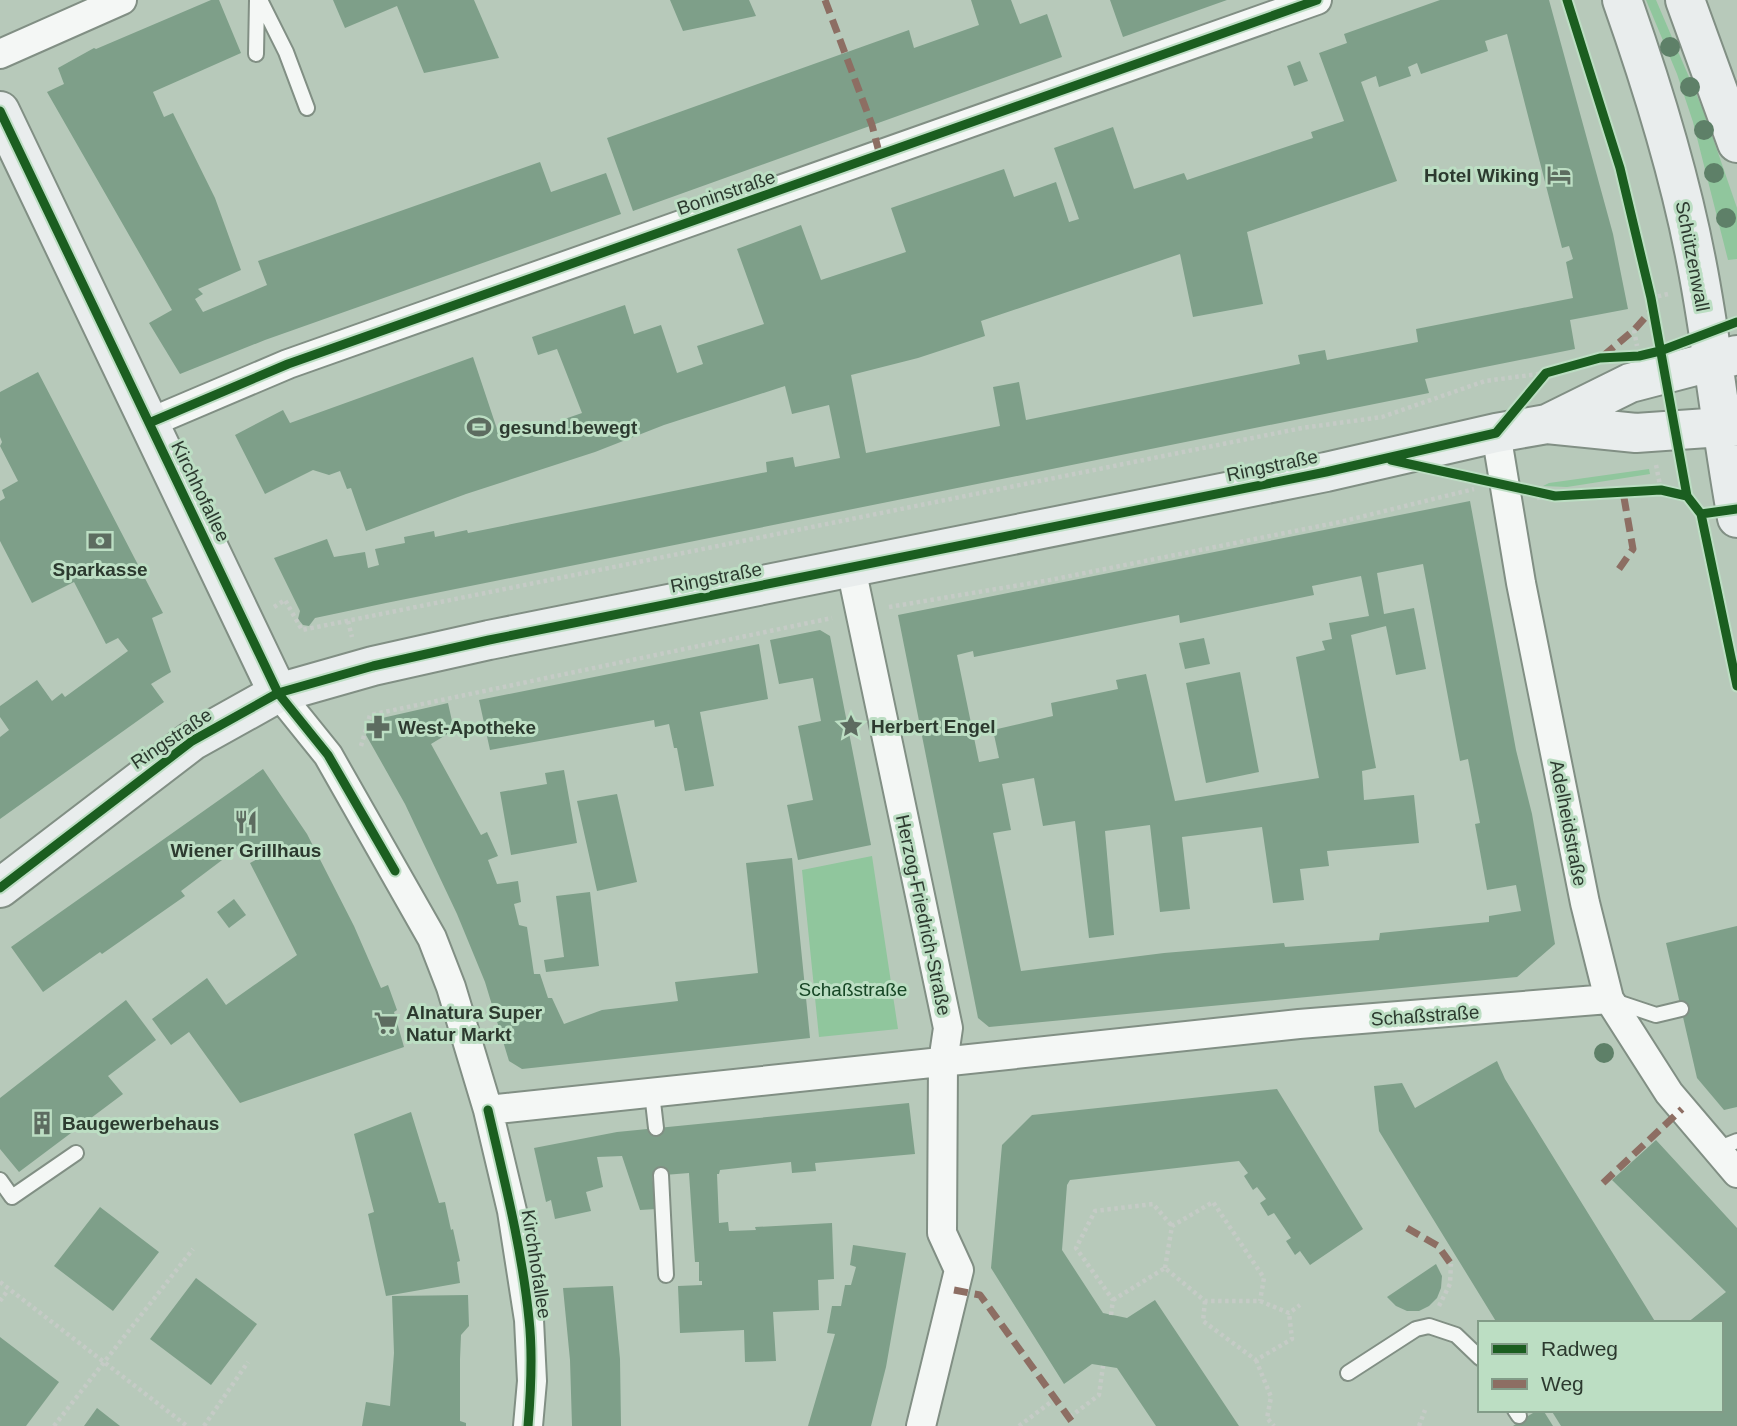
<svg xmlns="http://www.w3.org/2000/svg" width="1737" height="1426" font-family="Helvetica,sans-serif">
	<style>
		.green { fill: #90c69d }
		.building { fill: #7e9f89; fill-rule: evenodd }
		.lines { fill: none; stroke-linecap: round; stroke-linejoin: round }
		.lane-casing { stroke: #818f84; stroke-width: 18 }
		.street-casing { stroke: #818f84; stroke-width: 32 }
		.secondary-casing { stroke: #818f84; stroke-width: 42 }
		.path { stroke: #c5cbc6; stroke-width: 4.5; stroke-dasharray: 3.5 3.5; stroke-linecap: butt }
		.lane { stroke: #f4f7f5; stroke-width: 14 }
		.street { stroke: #f4f7f5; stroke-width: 28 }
		.secondary { stroke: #e9eded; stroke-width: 38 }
		.quiet { stroke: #8d6e63; stroke-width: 7; stroke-dasharray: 14 7; stroke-linecap: butt }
		.cycleway-casing { stroke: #bcdec3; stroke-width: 13 }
		.cycleway { stroke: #1b5e20; stroke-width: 9 }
		.tree { fill: #5e8068 }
		.labels { text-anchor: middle; stroke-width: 6; stroke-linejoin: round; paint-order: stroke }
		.poi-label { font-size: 19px; font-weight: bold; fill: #2c3a2f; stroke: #bcdec3; text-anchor: start }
		.street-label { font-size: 19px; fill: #2c3a2f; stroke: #bcdec3 }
		.park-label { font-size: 19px; fill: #154524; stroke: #bcdec3 }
	</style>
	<rect width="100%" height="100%" fill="#b7c9ba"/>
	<path class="green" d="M 1646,0 L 1656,0 L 1704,112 L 1737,208 L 1737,259 L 1728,260 L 1693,122 L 1677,74 Z
		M 1649,469 L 1650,474 L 1567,487 L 1543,486 L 1549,483 Z
		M 872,856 L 898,1029 L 819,1037 L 802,870 Z"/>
	<path class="building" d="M 211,0 L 219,0 L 241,53 L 153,92 L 164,117 L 173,113 L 215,198 L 241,270 L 198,289 L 203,294 L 195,299 L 203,312 L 267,285 L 258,261 L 540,162 L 551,192 L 606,173 L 621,214 L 265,340 L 180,374 L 149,323 L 172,310 L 47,92 L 64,84 L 58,68 L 94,48 L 96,49 Z
		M 333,0 L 474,0 L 499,58 L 424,73 L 397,6 L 345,28 Z
		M 670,0 L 749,0 L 756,16 L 683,31 Z
		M 971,0 L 1011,0 L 1020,24 L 1047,14 L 1062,57 L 633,211 L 607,138 L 909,30 L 914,48 L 979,25 Z
		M 1110,0 L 1227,0 L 1123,37 Z
		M 1440,0 L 1549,0 L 1613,234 L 1628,309 L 1570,320 L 1575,349 L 1425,379 L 1429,393 L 386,603 L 315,618 L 309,626 L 303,625 L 298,619 L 300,611 L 274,558 L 327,539 L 334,557 L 365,552 L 368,568 L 379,565 L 375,549 L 405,543 L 404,537 L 434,531 L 435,537 L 467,530 L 468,533 L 767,472 L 766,462 L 793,457 L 795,467 L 840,458 L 829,405 L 792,414 L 785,386 L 664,425 L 595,452 L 466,494 L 366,531 L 351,488 L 347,489 L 340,471 L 329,475 L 313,470 L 265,494 L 235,435 L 283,410 L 290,423 L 473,357 L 501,441 L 582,413 L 557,349 L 538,355 L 532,337 L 625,305 L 634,334 L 661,325 L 677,373 L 703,364 L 697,346 L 764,324 L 737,249 L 801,225 L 821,280 L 906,252 L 891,208 L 1004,169 L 1014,197 L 1056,182 L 1069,222 L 1079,219 L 1054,148 L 1113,127 L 1134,189 L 1184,173 L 1187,180 L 1313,138 L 1311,132 L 1344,121 L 1319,53 L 1347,43 L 1344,34 ZM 1507,34 L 1562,248 L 1569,246 L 1573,259 L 1566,262 L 1573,298 L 1416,329 L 1418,342 L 1327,360 L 1325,350 L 1298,355 L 1300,364 L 1026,420 L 1019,382 L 993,387 L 1000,426 L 866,453 L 851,375 L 918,358 L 985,336 L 981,321 L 1180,254 L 1193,317 L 1263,304 L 1247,232 L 1397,181 L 1361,82 L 1376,76 L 1379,87 L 1411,76 L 1408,67 L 1417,63 L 1421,74 L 1488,51 L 1485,41 Z
		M 1300,61 L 1308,81 L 1294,86 L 1287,66 Z
		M 38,372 L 163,613 L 152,618 L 171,672 L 151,684 L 164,702 L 0,819 L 0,737 L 9,730 L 0,717 L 0,706 L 37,680 L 52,701 L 62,693 L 65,697 L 128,651 L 118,638 L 106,644 L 74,582 L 32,603 L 0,541 L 0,501 L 5,498 L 2,490 L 18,481 L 0,446 L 2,442 L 0,437 L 0,392 Z
		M 1470,501 L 1516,750 L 1532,814 L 1555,944 L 1517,977 L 989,1027 L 978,1018 L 898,615 ZM 1423,564 L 1460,761 L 1468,759 L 1480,823 L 1475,824 L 1487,890 L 1516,885 L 1521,911 L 1489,916 L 1489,922 L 1380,933 L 1379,940 L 1285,947 L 1284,943 L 1164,953 L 1021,971 L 993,833 L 1011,830 L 1002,784 L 1034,778 L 1043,826 L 1075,821 L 1089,938 L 1114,935 L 1105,831 L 1150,825 L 1160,912 L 1190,909 L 1182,837 L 1262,827 L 1273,903 L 1304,900 L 1300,869 L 1329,866 L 1327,851 L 1419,843 L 1414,795 L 1364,800 L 1362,771 L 1376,768 L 1351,635 L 1386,626 L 1396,675 L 1426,669 L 1414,608 L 1384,614 L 1377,573 ZM 1361,576 L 1369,616 L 1329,623 L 1332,639 L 1322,641 L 1325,650 L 1296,657 L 1319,778 L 1175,801 L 1146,674 L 1116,680 L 1118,689 L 1051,703 L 1053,716 L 993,730 L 999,758 L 979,762 L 957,655 L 973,651 L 974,657 L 1179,615 L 1180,623 L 1314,595 L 1312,586 Z
		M 820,630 L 830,636 L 871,845 L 798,860 L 787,805 L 813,800 L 798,726 L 821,721 L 813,678 L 779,684 L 770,640 Z
		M 1204,638 L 1210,664 L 1185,669 L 1179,643 Z
		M 759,644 L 768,699 L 700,712 L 714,786 L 685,791 L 677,748 L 674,748 L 669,724 L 655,727 L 654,720 L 490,750 L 479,700 Z
		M 1240,672 L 1259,772 L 1206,783 L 1186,683 Z
		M 448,703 L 454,730 L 431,744 L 481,835 L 487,832 L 498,856 L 488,860 L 497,884 L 518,881 L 521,902 L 514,904 L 519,925 L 527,927 L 534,974 L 540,974 L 548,998 L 552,998 L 564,1024 L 602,1010 L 678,1001 L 675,982 L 758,973 L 746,863 L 792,858 L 810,1038 L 522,1069 L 509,1061 L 485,982 L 457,914 L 405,804 L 366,735 L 369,721 Z
		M 263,769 L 307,834 L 354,926 L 381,988 L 388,985 L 397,1010 L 394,1012 L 404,1047 L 240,1103 L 189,1032 L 171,1045 L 152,1019 L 207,978 L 226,1005 L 297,955 L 250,863 L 259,858 L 246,842 L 181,891 L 185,896 L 102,954 L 100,952 L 43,992 L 11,947 Z
		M 564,770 L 577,843 L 511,855 L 500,792 L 547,784 L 545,773 Z
		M 617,794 L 637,882 L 597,891 L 577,801 Z
		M 590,892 L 599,966 L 546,972 L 544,960 L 564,957 L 556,896 Z
		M 234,899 L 246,915 L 229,928 L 217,912 Z
		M 1737,926 L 1737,1107 L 1724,1110 L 1697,1078 L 1666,943 Z
		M 126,1000 L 156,1040 L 108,1076 L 123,1094 L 19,1172 L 0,1149 L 0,1098 Z
		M 1497,1061 L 1505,1079 L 1656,1323 L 1497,1323 L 1379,1131 L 1374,1086 L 1402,1083 L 1415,1108 Z
		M 1277,1089 L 1363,1229 L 1310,1265 L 1300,1251 L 1295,1255 L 1286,1241 L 1291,1238 L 1274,1213 L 1268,1216 L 1260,1203 L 1266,1199 L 1257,1187 L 1253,1190 L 1244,1176 L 1248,1173 L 1239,1161 L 1070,1180 L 1067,1185 L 1062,1250 L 1103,1313 L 1127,1318 L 1155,1300 L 1239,1426 L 1156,1426 L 1117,1368 L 1092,1364 L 1064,1384 L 991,1268 L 1002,1145 L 1032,1115 Z
		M 909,1103 L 915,1154 L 815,1163 L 816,1171 L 792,1173 L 791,1162 L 720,1170 L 719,1174 L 717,1174 L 719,1223 L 728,1222 L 729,1231 L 756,1230 L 755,1227 L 832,1223 L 834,1279 L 818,1280 L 819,1310 L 773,1312 L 776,1361 L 745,1362 L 744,1330 L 680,1333 L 678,1286 L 702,1285 L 702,1281 L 699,1281 L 699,1262 L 695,1262 L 689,1173 L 652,1176 L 657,1209 L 640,1210 L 622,1156 L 597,1157 L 603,1187 L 586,1192 L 591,1211 L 555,1219 L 551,1200 L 546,1202 L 534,1148 L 617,1132 Z
		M 411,1112 L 439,1203 L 445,1202 L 451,1230 L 453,1229 L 460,1261 L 457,1262 L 460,1283 L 386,1296 L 368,1214 L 374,1212 L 354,1134 Z
		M 1656,1140 L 1737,1228 L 1737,1426 L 1561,1426 L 1551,1410 L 1721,1410 L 1721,1323 L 1687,1323 L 1726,1292 L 1612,1180 Z
		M 100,1207 L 159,1252 L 113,1311 L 54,1266 Z
		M 853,1245 L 906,1253 L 886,1367 L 871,1426 L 808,1426 L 835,1334 L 827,1333 L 832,1306 L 841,1306 L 845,1285 L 851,1285 L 856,1267 L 850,1265 Z
		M 1436,1264 L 1442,1276 L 1441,1288 L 1437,1298 L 1429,1306 L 1419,1311 L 1407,1311 L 1396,1306 L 1387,1297 Z
		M 196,1278 L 257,1324 L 211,1385 L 150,1339 Z
		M 613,1286 L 620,1359 L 621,1426 L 572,1426 L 570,1360 L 563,1288 Z
		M 468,1295 L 469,1326 L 461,1335 L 460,1359 L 460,1421 L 466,1423 L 466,1426 L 362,1426 L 366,1402 L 390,1406 L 394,1353 L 392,1296 Z
		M 0,1337 L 59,1382 L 26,1426 L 0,1426 Z
		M 97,1408 L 120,1426 L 84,1426 Z
		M 1538,1410 L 1543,1410 L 1553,1426 L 1513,1426 L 1516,1424 L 1513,1420 L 1525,1412 L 1528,1416 Z"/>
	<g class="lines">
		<g class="lane-casing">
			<path id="lane" d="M 260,0 L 286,52 L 307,108
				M 256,54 L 257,0
				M 1614,1001 L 1656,1015 L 1681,1009
				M 652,1093 L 656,1128
				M 1717,1149 L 1737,1141
				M 661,1175 L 666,1275
				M 0,1180 L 12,1197 L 76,1153
				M 1348,1373 L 1416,1329 L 1429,1326 L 1456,1335 L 1480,1358
				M 1515,1410 L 1519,1416"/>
		</g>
		<g class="street-casing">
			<path id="street" d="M 0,54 L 122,0
				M 149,423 L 288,364 L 1317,0
				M 1496,433 L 1521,583 L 1585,903 L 1609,999 L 1669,1093 L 1737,1173
				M 851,568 L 948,1028 L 943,1062 L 942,1233 L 959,1270 L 921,1426
				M 278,693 L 328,755 L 432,938 L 451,987 L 488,1110 L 512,1211 L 529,1320 L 532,1381 L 528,1426
				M 488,1110 L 1299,1024 L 1609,999"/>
		</g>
		<g class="secondary-casing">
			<path id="secondary" d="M 1622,0 C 1652,85 1679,172 1696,260 C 1713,346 1721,432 1737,518
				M 1685,0 L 1737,143
				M 0,111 L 278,693
				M 1547,424 L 1630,383 L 1737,355
				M 0,888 L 192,741 L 278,693 L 373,666 L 489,640 L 1326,472 L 1496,433 L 1547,424 L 1636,433 L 1737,426"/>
		</g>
		<path class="path" d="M 1651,298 L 1668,294
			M 1634,330 L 1637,346
			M 1656,465 L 1661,490
			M 1537,498 L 1555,496
			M 274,607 L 285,600 L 302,630 L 1302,428 L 1382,417 L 1485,381 L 1546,373
			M 889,607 L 1050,580 L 1340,522 L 1474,489
			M 348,621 L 352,637
			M 361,746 L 370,715 L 832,618
			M 1165,1268 L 1172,1226 L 1213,1202 L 1264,1278 L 1260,1301
			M 0,1282 L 187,1426
			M 1113,1300 L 1165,1268 L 1205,1301 L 1260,1301 L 1289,1313 L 1300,1305
			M 0,1301 L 8,1290
			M 1205,1301 L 1203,1321 L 1256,1360 L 1292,1339 L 1289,1313
			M 1439,1306 L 1450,1284 L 1451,1264
			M 1111,1315 L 1113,1300 L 1076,1248 L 1095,1211 L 1153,1204 L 1172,1226
			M 1256,1360 L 1271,1397 L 1267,1418 L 1274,1426
			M 1070,1417 L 1099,1395 L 1103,1366
			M 54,1426 L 193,1249
			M 204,1426 L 248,1362
			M 1019,1426 L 1055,1399
			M 1419,1426 L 1425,1410"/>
		<use href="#lane" class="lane"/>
		<use href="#street" class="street"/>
		<use href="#secondary" class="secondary"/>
		<path class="quiet" d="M 825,0 L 872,125 L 880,156
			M 1603,356 L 1634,330 L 1652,310 L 1652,308
			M 1619,569 L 1633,549 L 1623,492
			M 1603,1183 L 1682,1109
			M 1407,1228 L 1438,1246 L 1451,1264
			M 954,1290 L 980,1295 L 1075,1426"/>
		<g class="cycleway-casing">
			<path id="cycleway" d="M 1567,0 L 1620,168 L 1651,298 L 1687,496
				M 0,111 L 278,693 L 328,755 L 395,871
				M 149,423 L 288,364 L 1317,0
				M 1391,460 L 1555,496 L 1661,490 L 1687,496 L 1701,514 L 1737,509
				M 1701,514 L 1737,686
				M 0,888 L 192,741 L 278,693 L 373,666 L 489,640 L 1326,472 L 1496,433 L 1546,373 L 1600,358 L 1639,356 L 1660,351 L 1737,322
				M 488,1110 C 504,1179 522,1249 529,1319 C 533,1355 531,1390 528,1426"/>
		</g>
		<use href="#cycleway" class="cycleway"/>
	</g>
	<g class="tree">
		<circle cx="1670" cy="47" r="10"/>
		<circle cx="1690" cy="87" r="10"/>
		<circle cx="1704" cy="130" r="10"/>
		<circle cx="1714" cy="173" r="10"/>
		<circle cx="1726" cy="218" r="10"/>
		<circle cx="1604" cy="1053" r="10"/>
	</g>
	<defs>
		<g id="hotel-bare" transform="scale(1.89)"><path d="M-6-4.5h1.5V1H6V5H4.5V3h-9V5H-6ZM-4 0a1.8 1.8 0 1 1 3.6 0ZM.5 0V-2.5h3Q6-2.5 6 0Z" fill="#5d6c60" stroke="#bcdec3" stroke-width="2.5" paint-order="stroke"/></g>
		<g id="stadium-bare" transform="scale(1.89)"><path d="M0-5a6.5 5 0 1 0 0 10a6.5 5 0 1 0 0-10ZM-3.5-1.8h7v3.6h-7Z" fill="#5d6c60" stroke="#bcdec3" stroke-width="2.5" paint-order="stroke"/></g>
		<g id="bank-bare" transform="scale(1.89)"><path d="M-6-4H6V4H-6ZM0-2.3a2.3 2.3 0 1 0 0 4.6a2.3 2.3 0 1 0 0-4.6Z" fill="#5d6c60" stroke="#bcdec3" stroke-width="2.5" paint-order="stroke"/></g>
		<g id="sight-bare" transform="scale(1.89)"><path d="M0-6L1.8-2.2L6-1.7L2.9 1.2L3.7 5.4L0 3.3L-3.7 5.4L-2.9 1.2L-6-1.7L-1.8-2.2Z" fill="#5d6c60" stroke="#bcdec3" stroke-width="2.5" paint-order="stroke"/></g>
		<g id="pharmacy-bare" transform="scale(1.89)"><path d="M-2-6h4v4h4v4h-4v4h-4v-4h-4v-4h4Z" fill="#5d6c60" stroke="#bcdec3" stroke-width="2.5" paint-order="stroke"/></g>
		<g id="restaurant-bare" transform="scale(1.89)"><path d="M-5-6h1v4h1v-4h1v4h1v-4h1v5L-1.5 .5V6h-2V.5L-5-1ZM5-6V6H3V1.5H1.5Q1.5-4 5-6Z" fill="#5d6c60" stroke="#bcdec3" stroke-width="2.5" paint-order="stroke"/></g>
		<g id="supermarket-bare" transform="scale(1.89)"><path d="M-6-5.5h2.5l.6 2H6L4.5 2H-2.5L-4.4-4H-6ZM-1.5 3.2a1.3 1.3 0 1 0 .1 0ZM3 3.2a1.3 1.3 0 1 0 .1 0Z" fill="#5d6c60" stroke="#bcdec3" stroke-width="2.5" paint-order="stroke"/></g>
		<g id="building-bare" transform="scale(1.89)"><path d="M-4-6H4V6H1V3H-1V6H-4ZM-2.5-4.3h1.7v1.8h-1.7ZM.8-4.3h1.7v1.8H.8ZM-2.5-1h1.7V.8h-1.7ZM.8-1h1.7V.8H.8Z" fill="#5d6c60" stroke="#bcdec3" stroke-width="2.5" paint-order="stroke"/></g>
	</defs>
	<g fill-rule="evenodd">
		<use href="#hotel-bare" x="1559" y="175"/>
		<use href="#stadium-bare" x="479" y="427"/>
		<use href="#bank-bare" x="100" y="541"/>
		<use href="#sight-bare" x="851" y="726"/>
		<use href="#pharmacy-bare" x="378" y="727"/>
		<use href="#restaurant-bare" x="246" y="822"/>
		<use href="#supermarket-bare" x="386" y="1023"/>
		<use href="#building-bare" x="42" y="1123"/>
	</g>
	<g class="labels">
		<g class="poi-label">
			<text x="1539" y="182" text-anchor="end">Hotel Wiking</text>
			<text x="499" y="434">gesund.bewegt</text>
			<text x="100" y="576" text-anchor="middle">Sparkasse</text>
			<text x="871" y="733">Herbert Engel</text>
			<text x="398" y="734">West-Apotheke</text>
			<text x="246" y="857" text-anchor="middle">Wiener Grillhaus</text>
			<text x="406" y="1019">Alnatura Super<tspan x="406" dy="22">Natur Markt</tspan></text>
			<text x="62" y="1130">Baugewerbehaus</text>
		</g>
		<g class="street-label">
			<text transform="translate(726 192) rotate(-19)" y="7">Boninstraße</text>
			<text transform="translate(1693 256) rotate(79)" y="7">Schützenwall</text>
			<text transform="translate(1272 465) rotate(-12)" y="7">Ringstraße</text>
			<text transform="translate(201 491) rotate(64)" y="7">Kirchhofallee</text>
			<text transform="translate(716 577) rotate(-11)" y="7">Ringstraße</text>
			<text transform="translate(171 738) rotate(-34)" y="7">Ringstraße</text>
			<text transform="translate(1569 823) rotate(79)" y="7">Adelheidstraße</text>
			<text transform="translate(924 915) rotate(78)" y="7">Herzog-Friedrich-Straße</text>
			<text transform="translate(1425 1015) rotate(-4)" y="7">Schaßstraße</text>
			<text transform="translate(537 1264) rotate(81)" y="7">Kirchhofallee</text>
		</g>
		<g class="park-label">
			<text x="853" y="996">Schaßstraße</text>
		</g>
	</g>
	<rect x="1478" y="1321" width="245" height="91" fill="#bcdec3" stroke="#829c88" stroke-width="2"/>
	<rect x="1492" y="1344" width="35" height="10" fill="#1b5e20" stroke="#829c88" stroke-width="2"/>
	<text x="1541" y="1356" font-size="21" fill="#2c3a2f">Radweg</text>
	<rect x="1492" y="1379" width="35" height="10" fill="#8d6e63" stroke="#829c88" stroke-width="2"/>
	<text x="1541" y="1391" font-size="21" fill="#2c3a2f">Weg</text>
</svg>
